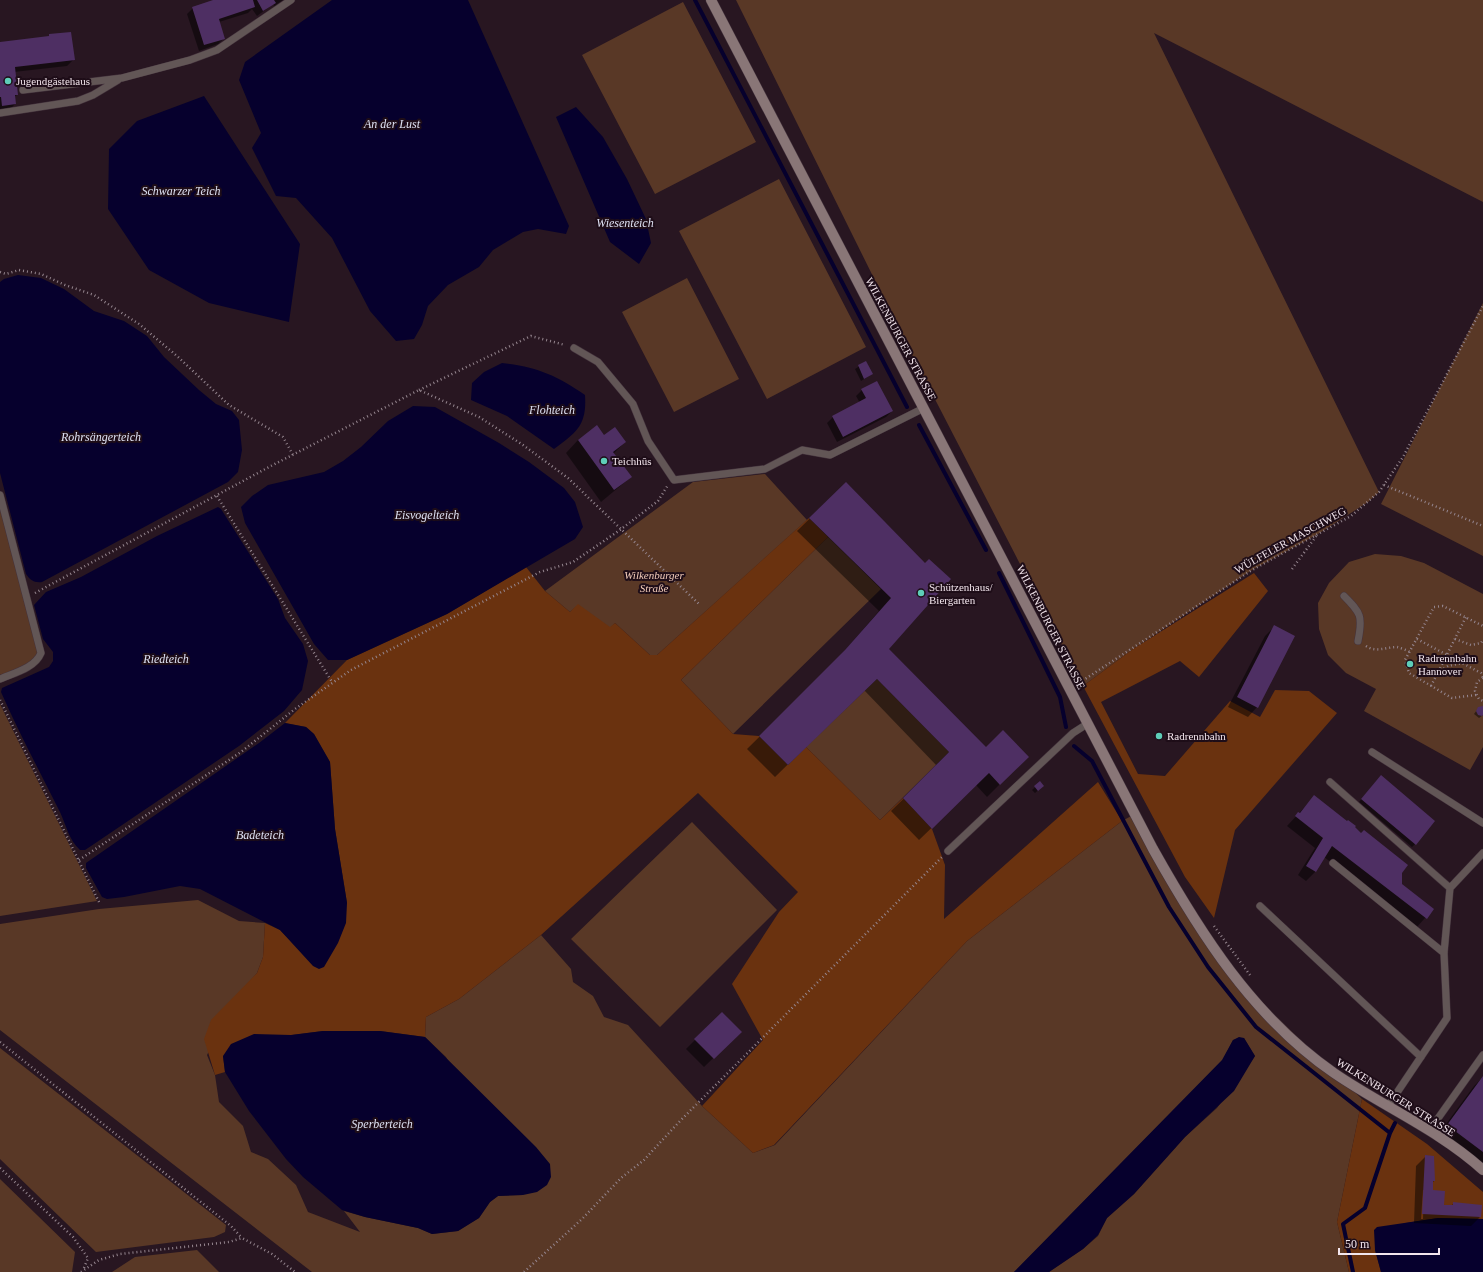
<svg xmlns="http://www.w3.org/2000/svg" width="1483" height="1272" font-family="Georgia,serif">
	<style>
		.green { fill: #593826 }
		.forest { fill: #6a320f }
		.water { fill: #06002d }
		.shadow { fill: #0007; fill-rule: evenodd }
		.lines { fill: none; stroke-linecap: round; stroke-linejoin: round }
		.stream { stroke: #06002d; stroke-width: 4 }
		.building { fill: #4e2f63 }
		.lane-casing { stroke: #44333d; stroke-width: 8 }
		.secondary-casing { stroke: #44333d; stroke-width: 11 }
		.path { stroke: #95868f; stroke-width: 2.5; stroke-dasharray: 1 3; stroke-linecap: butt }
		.lane { stroke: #625656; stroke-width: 7 }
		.secondary { stroke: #897677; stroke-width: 10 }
		.poi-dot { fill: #5eceb8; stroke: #1e0d18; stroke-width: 1.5 }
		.labels { text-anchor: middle; stroke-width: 4; stroke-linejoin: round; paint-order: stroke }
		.poi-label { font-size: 11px; fill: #f2e5ec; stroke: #1e0d18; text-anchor: start }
		.street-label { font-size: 11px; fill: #f2e5ec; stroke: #1e0d18 }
		.park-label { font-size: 11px; font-style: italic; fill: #f3cdbb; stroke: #1e0d18 }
		.water-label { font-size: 12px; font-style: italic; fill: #dee1f3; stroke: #1e0d18 }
	</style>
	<rect width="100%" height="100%" fill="#281621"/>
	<path class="green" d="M 736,0 L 1483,0 L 1483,202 L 1154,33 L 1379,492 L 1368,502 L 1318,534 L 1252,570 L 1133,649 L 1083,686 L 907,345 Z
		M 683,2 L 756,142 L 655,194 L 582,55 Z
		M 779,179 L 866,347 L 767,399 L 679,231 Z
		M 687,278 L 739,379 L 674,412 L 622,312 Z
		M 1483,303 L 1483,556 L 1381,504 Z
		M 765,474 L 807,520 L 657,655 L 650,655 L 615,623 L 610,628 L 578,605 L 570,612 L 545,591 L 693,482 Z
		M 0,506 L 38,651 C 33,666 13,670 0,675 Z
		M 828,537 L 881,589 L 733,734 L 681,680 Z
		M 1375,554 L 1401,556 L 1424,563 L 1483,594 L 1483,747 L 1470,770 L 1364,711 L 1376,689 L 1346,673 L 1328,655 L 1319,629 L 1318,603 L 1329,583 L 1349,562 Z
		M 877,679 L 949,752 L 880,820 L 806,747 Z
		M 0,704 L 97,901 L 0,916 Z
		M 1135,814 L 1237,979 L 1362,1099 L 1337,1222 L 1349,1272 L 1049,1272 L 1083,1249 L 1098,1236 L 1107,1218 L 1134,1194 L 1185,1137 L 1217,1108 L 1255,1056 L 1244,1038 L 1233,1040 L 1223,1060 L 1014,1272 L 312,1272 L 0,1030 L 0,924 L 99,909 L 198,900 L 239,921 L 265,923 L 263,957 L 257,973 L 241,991 L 207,1055 L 215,1075 L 219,1102 L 243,1126 L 251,1152 L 268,1159 L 296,1185 L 308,1212 L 360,1232 L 344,1211 L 365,1217 L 418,1228 L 432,1234 L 458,1231 L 479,1218 L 490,1202 L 498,1196 L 523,1195 L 446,1057 L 425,1037 L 426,1017 L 459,999 L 541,935 L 571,969 L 573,982 L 593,996 L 604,1017 L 628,1025 L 702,1106 L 753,1153 L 775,1145 L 967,941 L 1122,821 Z
		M 692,822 L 777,910 L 660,1027 L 571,939 Z
		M 0,1048 L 226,1225 L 225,1232 L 214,1237 L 96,1252 L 0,1159 Z
		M 0,1179 L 75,1252 L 72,1272 L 0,1272 Z
		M 197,1250 L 219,1272 L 112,1272 L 135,1257 Z"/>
	<path class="forest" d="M 809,518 L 828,537 L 681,680 L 733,734 L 759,736 L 788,765 L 806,747 L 880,820 L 903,798 L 932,829 L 945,865 L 944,919 L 1098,782 L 1122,821 L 967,941 L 774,1145 L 753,1153 L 702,1106 L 763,1040 L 732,984 L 779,912 L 798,892 L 698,793 L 541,935 L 459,999 L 426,1017 L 425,1037 L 380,1031 L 323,1031 L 292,1035 L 223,1056 L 225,1072 L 215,1075 L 204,1039 L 211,1020 L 257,973 L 263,957 L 265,923 L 280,930 L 290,940 L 347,903 L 335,829 L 330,762 L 314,734 L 306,727 L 285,723 L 347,660 L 447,614 L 526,567 L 545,591 L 570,612 L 578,604 L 610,627 L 615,623 L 650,655 L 657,655 Z
		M 1254,573 L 1268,591 L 1199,677 L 1180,661 L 1101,702 L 1138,774 L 1165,776 L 1230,701 L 1260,717 L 1275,690 L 1309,691 L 1337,713 L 1235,830 L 1214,918 L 1185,877 L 1083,686 L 1133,649 Z
		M 1362,1099 L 1427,1144 L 1483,1192 L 1483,1219 L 1438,1218 L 1406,1223 L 1375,1250 L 1381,1272 L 1349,1272 L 1337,1222 Z"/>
	<path class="water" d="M 332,0 L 468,0 L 569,226 L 566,234 L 538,229 L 523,232 L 493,250 L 479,267 L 448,285 L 428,306 L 422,325 L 414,339 L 396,341 L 370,311 L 332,238 L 296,198 L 276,196 L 252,148 L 261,133 L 239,80 L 245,62 Z
		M 204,96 L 300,244 L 289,322 L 209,303 L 149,270 L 108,209 L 109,149 L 137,121 Z
		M 576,107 L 603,137 L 627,179 L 646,219 L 651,243 L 639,264 L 610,242 L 556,117 Z
		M 18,275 L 41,278 L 64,289 L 94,311 L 124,321 L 147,336 L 164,357 L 199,390 L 216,404 L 232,411 L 239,420 L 242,450 L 238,472 L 228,482 L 42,582 C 34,583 30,580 26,574 L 0,473 L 0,282 L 4,279 Z
		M 502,363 C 537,367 556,375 585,395 C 587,425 577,432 554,449 L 507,416 L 471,400 L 472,383 L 484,372 Z
		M 413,406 L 435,407 L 499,443 L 529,462 L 564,488 L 575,502 L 583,527 L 575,539 L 447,614 L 347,660 L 328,660 L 314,644 L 245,523 L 241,507 L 252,496 L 268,485 L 324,472 L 343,461 L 361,447 L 388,421 Z
		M 218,507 L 221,509 L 278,599 L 285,618 L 303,644 L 308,661 L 302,690 L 284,711 L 239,746 L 94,844 L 85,850 L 80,850 C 69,840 66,825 60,812 C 40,772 19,733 1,692 L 2,688 L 49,667 L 53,661 L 53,652 L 43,639 L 34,605 L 46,592 L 81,577 L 157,536 Z
		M 285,723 L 306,727 L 314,734 L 330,762 L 335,829 L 347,903 L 346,923 L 338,943 L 324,967 L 319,969 L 313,966 L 280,930 L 200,889 L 180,886 L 124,897 L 107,899 L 102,897 L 86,868 L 86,863 L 259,743 Z
		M 323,1031 L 380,1031 L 425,1037 L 536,1147 L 550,1164 L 551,1177 L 547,1185 L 537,1192 L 523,1195 L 498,1196 L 490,1202 L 479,1218 L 458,1231 L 432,1234 L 418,1228 L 365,1217 L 342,1210 L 303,1177 L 286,1159 L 249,1111 L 225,1072 L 223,1056 L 231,1044 L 254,1034 L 291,1035 Z
		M 1239,1037 L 1244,1038 L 1255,1056 L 1234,1091 L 1185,1137 L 1134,1194 L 1107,1218 L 1098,1235 L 1083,1249 L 1049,1272 L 1014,1272 L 1222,1060 L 1233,1040 Z
		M 1438,1218 L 1483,1219 L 1483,1272 L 1381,1272 L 1375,1250 L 1374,1230 L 1377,1227 Z"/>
	<path class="shadow" d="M 217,0 L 283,0 L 274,6 L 273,4 L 257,16 L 252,9 L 248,13 L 219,22 L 224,38 L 218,44 L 199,51 L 187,14 L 193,8 Z
		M 50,35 L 73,60 L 67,66 L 14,72 L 17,95 L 14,97 L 15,104 L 9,110 L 0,111 L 0,43 L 47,38 Z
		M 866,362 L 872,374 L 861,381 L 855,369 Z
		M 862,390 L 892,411 L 886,417 L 837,442 L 827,423 L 833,417 L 860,403 L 856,396 Z
		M 604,437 L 625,442 L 613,454 L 631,477 L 601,502 L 566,453 L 578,440 Z
		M 846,483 L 925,564 L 887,649 L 986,749 L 1027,757 L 987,797 L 976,785 L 919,840 L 891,811 L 937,766 L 864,690 L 775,777 L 747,749 L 834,663 L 879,611 L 797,531 Z
		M 1274,627 L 1257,707 L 1248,717 L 1228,707 L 1265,636 Z
		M 1479,707 L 1483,708 L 1483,715 L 1479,718 L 1474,714 Z
		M 1378,779 L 1415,844 L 1412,847 L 1359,802 Z
		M 1040,783 L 1043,786 L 1035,793 L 1032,790 Z
		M 1314,797 L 1353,828 L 1401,872 L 1401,885 L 1433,909 L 1417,927 L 1324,857 L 1315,872 L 1306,881 L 1298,875 L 1315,848 L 1287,826 Z
		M 722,1013 L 740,1032 L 704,1067 L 686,1049 Z
		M 1483,1077 L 1483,1167 L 1438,1135 L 1474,1086 Z
		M 1426,1156 L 1434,1181 L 1432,1183 L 1432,1191 L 1443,1206 L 1451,1206 L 1454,1203 L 1480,1217 L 1471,1226 L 1414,1223 L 1416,1166 ZM 1423,1190 L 1424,1190 L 1423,1219 L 1421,1219 Z"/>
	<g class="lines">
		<path class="stream" d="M 695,0 L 907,407
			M 919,425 L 986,550
			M 999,573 L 1060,697 L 1066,727
			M 1074,746 L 1092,761 L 1169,907 L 1208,967 L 1256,1027 L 1390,1133
			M 1353,1272 L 1343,1224 L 1365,1208 L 1390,1133 L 1395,1123"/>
	</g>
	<path class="building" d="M 213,0 L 253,0 L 255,7 L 219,19 L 225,39 L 204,45 L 192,7 Z
		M 257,0 L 274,0 L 276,3 L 263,11 Z
		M 71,32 L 75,60 L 15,67 L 18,95 L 15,95 L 16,104 L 2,106 L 1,97 L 0,97 L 0,42 L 49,36 L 49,34 Z
		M 866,361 L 873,374 L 864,379 L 858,365 Z
		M 877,381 L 893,411 L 843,437 L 832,416 L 866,398 L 861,389 Z
		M 597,425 L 604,435 L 615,427 L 626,442 L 613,452 L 632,477 L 614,490 L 578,440 Z
		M 846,482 L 925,563 L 929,559 L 951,579 L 889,649 L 986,747 L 1003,730 L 1029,757 L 1000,785 L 989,773 L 932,829 L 903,798 L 949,752 L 877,679 L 788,765 L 759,736 L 845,650 L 891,598 L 809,518 Z
		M 1274,625 L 1295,636 L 1258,708 L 1237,697 Z
		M 1483,706 L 1483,715 L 1482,716 L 1478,715 L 1476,711 L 1478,707 Z
		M 1381,775 L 1435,821 L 1416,845 L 1361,799 Z
		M 1040,781 L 1044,786 L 1038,791 L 1034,786 Z
		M 1314,795 L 1347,821 L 1348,820 L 1356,826 L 1355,827 L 1361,833 L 1364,830 L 1408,865 L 1402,873 L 1402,884 L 1434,909 L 1427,919 L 1332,846 L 1316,872 L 1306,866 L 1323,838 L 1295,816 L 1298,812 L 1300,813 Z
		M 722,1012 L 742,1032 L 714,1059 L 694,1039 Z
		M 1483,1076 L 1483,1152 L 1447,1125 Z
		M 1425,1155 L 1434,1156 L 1435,1181 L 1433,1181 L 1433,1190 L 1445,1191 L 1444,1205 L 1453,1205 L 1453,1202 L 1482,1205 L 1481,1217 L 1422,1214 Z"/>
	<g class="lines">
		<g class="lane-casing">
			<path id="lane" d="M 23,90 L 122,78 L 190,60 L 217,50 L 291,0
				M 0,113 L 78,101 L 93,95 L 118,80
				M 574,348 L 598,362 L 633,404 L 648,441 L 674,480 L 765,469 L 802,450 L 830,455 L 924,408
				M 0,495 L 41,653 C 35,668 14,673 0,679
				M 1344,596 C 1361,613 1363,616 1358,641
				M 1372,752 L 1483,823
				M 1330,782 L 1450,888
				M 948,851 L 1073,733 L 1087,724
				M 1333,863 L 1444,953
				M 1260,906 L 1421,1057
				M 1388,1106 L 1447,1018 L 1444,953 L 1450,888 L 1483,853
				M 1429,1131 L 1483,1055"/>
		</g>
		<g class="secondary-casing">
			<path id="secondary" d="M 711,0 L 1153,849 C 1200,933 1253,1017 1334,1073 C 1382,1106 1439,1130 1483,1170"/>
		</g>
		<path class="path" d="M 0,272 L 6,274 L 19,270 L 41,274 L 65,285 L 94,295 L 139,324 L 177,356 L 229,405 L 283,437 L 293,455
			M 419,390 L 531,336 L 565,345
			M 1384,485 L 1483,526
			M 217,496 L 332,682
			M 1292,569 L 1317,535
			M 35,593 L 269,467 L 419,390 L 479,417 L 523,445 L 568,478 L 699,604
			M 1417,639 L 1481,673 L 1483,678
			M 1455,639 L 1471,645 L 1481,643 L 1483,640
			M 1366,646 C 1376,653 1386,647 1397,647 C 1401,648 1406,650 1410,652
			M 1437,673 L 1448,666 L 1462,663
			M 1483,678 L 1477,682 L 1475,691 L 1479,699 L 1483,701
			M 1079,683 L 1252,570 L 1351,516 L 1379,492 L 1403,457 L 1483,306
			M 1431,686 L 1466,617
			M 1476,695 L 1452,698 L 1409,673 L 1405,660 L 1434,607 L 1443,606 L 1483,626
			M 0,700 L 100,904
			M 79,860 L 241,752 L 295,709 L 351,670 L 540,572 L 573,562 L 620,530 L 658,501 L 668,485
			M 1214,926 L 1250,975
			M 0,1042 L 231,1226 L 242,1238
			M 0,1168 L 73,1237 L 88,1258 L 84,1268
			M 81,1272 L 99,1260 L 120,1254 L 229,1242 L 242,1238 L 272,1254 L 295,1272
			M 524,1272 L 582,1219 L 621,1178 L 644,1160 L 680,1121 L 942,857"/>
		<use href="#lane" class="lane"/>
		<use href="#secondary" class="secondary"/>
	</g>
	<g class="poi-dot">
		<circle cx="8" cy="81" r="4"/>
		<circle cx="604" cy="461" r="4"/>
		<circle cx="921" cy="593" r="4"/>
		<circle cx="1410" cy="664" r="4"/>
		<circle cx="1159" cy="736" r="4"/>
	</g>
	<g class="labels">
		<g class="poi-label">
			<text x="16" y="85">Jugendgästehaus</text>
			<text x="612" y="465">Teichhûs</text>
			<text x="929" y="591">Schützenhaus/<tspan x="929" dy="13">Biergarten</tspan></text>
			<text x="1418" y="662">Radrennbahn<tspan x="1418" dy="13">Hannover</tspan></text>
			<text x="1167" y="740">Radrennbahn</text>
		</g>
		<g class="street-label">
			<text transform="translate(901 339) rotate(62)" y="4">WILKENBURGER STRASSE</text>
			<text transform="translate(1290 540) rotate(-29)" y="4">WÜLFELER MASCHWEG</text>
			<text transform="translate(1051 627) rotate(63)" y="4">WILKENBURGER STRASSE</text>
			<text transform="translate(1396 1097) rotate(32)" y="4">WILKENBURGER STRASSE</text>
		</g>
		<g class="park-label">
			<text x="654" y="579">Wilkenburger<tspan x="654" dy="13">Straße</tspan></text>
		</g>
		<g class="water-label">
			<text x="392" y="128">An der Lust</text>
			<text x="181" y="195">Schwarzer Teich</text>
			<text x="625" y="227">Wiesenteich</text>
			<text x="552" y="414">Flohteich</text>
			<text x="101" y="441">Rohrsängerteich</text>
			<text x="427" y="519">Eisvogelteich</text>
			<text x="166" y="663">Riedteich</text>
			<text x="260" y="839">Badeteich</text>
			<text x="382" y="1128">Sperberteich</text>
		</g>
	</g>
	<path d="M1339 1248v6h100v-6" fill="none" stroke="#f2e5ec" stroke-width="2"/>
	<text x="1345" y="1248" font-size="12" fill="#f2e5ec" stroke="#1e0d18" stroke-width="3" paint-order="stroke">50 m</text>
</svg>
